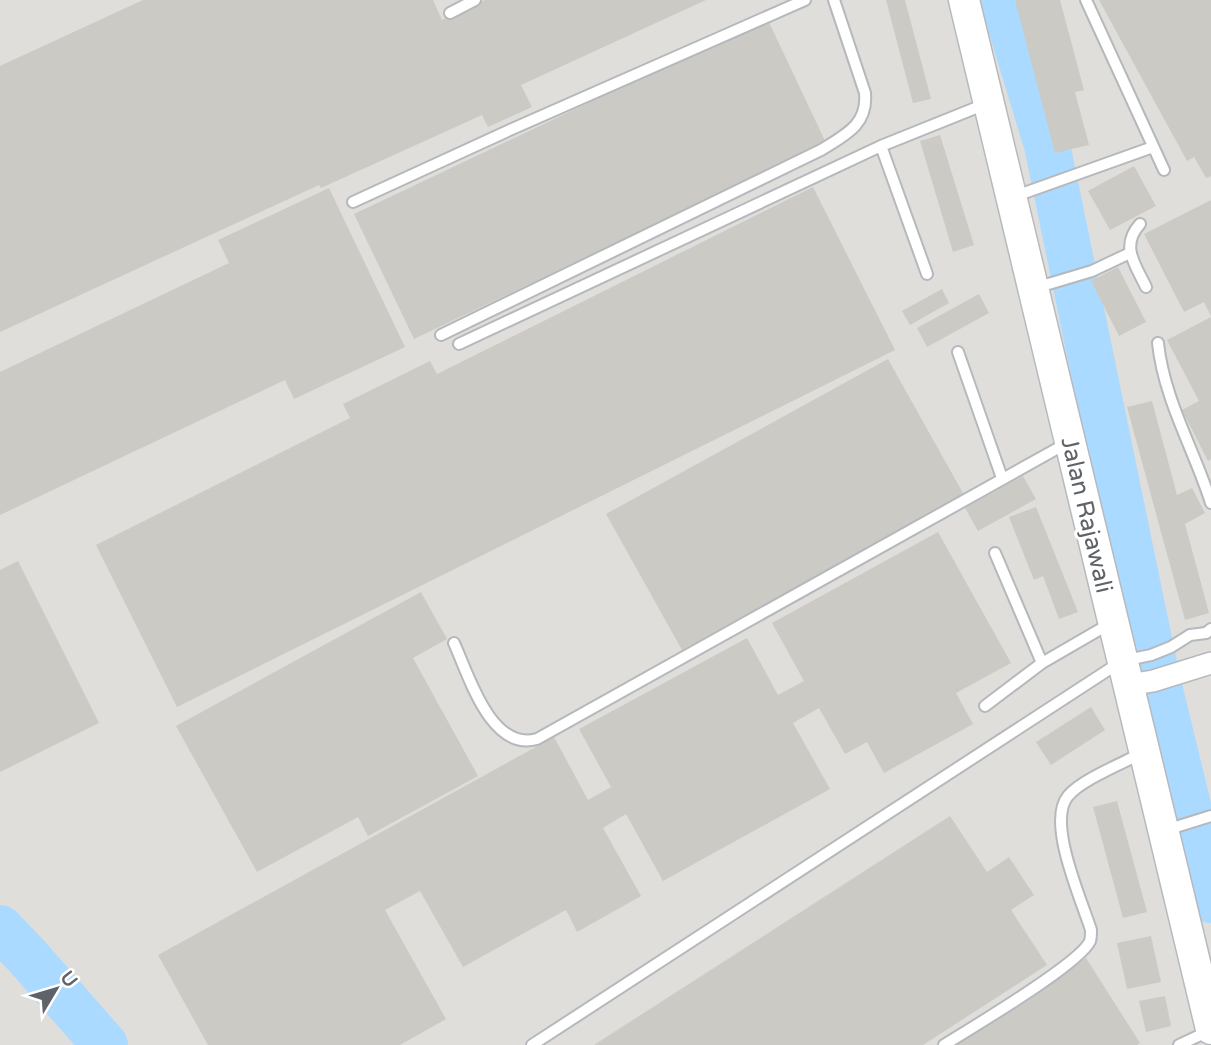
<svg xmlns="http://www.w3.org/2000/svg" width="1211" height="1045" font-family="'Varela Round',sans-serif">
	<style>
		.industrial { fill: #e0deda }
		.lines { fill: none; stroke-linecap: round; stroke-linejoin: round }
		.river { stroke: #aadaff; stroke-width: 46 }
		.building { fill: #cccac5 }
		.lane-casing { stroke: #b5b8bc; stroke-width: 14 }
		.street-casing { stroke: #b5b8bc; stroke-width: 24 }
		.secondary-casing { stroke: #b6babf; stroke-width: 33 }
		.lane { stroke: #fff; stroke-width: 10 }
		.street { stroke: #fff; stroke-width: 21 }
		.secondary { stroke: #fff; stroke-width: 30 }
		.labels { text-anchor: middle; stroke-width: 6; stroke-linejoin: round; paint-order: stroke }
		.street-label { font-size: 24px; fill: #5f6368; stroke: #fff }
	</style>
	<rect width="100%" height="100%" fill="#f1efe8"/>
	<path class="industrial" d="M 0,0 L 1211,0 L 1211,1045 L 0,1045 Z"/>
	<g class="lines">
		<path class="river" d="M 1003,0 L 1047,145 L 1156,674 L 1211,900
			M 0,928 L 26,955 L 105,1045"/>
	</g>
	<path class="building" d="M 143,0 L 433,0 L 442,20 L 485,0 L 706,0 L 521,85 L 532,107 L 488,127 L 482,115 L 321,188 L 319,185 L 0,332 L 0,66 Z
		M 886,0 L 905,0 L 931,99 L 913,103 Z
		M 1015,0 L 1060,0 L 1084,90 L 1075,92 L 1089,145 L 1055,153 Z
		M 1099,0 L 1211,0 L 1211,176 L 1206,178 L 1194,157 L 1187,161 Z
		M 767,18 L 826,143 L 414,339 L 354,214 Z
		M 940,135 L 974,245 L 953,252 L 920,141 Z
		M 1134,166 L 1156,206 L 1110,230 L 1088,191 Z
		M 813,187 L 895,350 L 177,707 L 96,545 L 350,418 L 343,404 L 430,361 L 437,374 Z
		M 329,188 L 405,347 L 294,399 L 285,380 L 0,515 L 0,372 L 229,263 L 218,240 Z
		M 1211,200 L 1211,316 L 1204,302 L 1184,312 L 1144,234 Z
		M 1118,267 L 1146,322 L 1119,336 L 1091,281 Z
		M 942,289 L 949,303 L 910,325 L 902,311 Z
		M 979,294 L 989,313 L 927,347 L 917,328 Z
		M 1211,317 L 1211,459 L 1208,461 L 1182,410 L 1199,401 L 1167,340 Z
		M 888,359 L 964,495 L 682,650 L 606,514 Z
		M 1152,401 L 1177,495 L 1192,488 L 1205,513 L 1185,524 L 1209,613 L 1185,620 L 1127,407 Z
		M 1023,476 L 1036,499 L 978,531 L 965,508 Z
		M 1036,507 L 1078,612 L 1059,619 L 1043,576 L 1034,580 L 1009,517 Z
		M 938,532 L 1011,663 L 956,693 L 973,724 L 884,773 L 867,742 L 845,754 L 819,708 L 793,723 L 830,789 L 663,881 L 626,814 L 603,828 L 641,896 L 577,932 L 566,910 L 463,967 L 420,891 L 385,910 L 446,1019 L 400,1045 L 208,1045 L 158,955 L 554,737 L 588,800 L 611,787 L 579,729 L 747,638 L 778,695 L 804,681 L 772,623 Z
		M 18,561 L 99,723 L 0,772 L 0,570 Z
		M 421,592 L 447,639 L 413,658 L 478,776 L 368,836 L 358,817 L 257,872 L 176,726 Z
		M 1091,707 L 1105,730 L 1051,765 L 1036,742 Z
		M 1117,801 L 1147,912 L 1123,918 L 1093,807 Z
		M 950,816 L 987,872 L 1009,857 L 1034,895 L 1011,910 L 1047,965 L 923,1045 L 594,1045 Z
		M 1151,936 L 1161,982 L 1127,989 L 1117,943 Z
		M 1086,958 L 1140,1043 L 1137,1045 L 951,1045 Z
		M 1165,996 L 1171,1026 L 1146,1032 L 1139,1001 Z"/>
	<g class="lines">
		<g class="lane-casing">
			<path id="lane" d="M 1086,0 L 1164,170
				M 450,13 L 475,0
				M 881,146 L 927,274
				M 1013,197 L 1153,147
				M 353,202 L 512,129 L 805,0
				M 1140,224 C 1120,246 1135,264 1146,287
				M 1035,288 L 1092,271 L 1130,253
				M 441,335 L 821,150 C 845,135 868,125 865,93 L 834,0
				M 1158,343 C 1164,400 1194,449 1211,503
				M 459,344 L 881,146 L 988,103
				M 958,352 L 1002,478
				M 995,553 L 1042,663
				M 454,643 C 469,676 491,752 537,739 L 1069,442
				M 985,706 L 1042,663 L 1111,623
				M 1166,830 L 1211,816
				M 532,1045 L 1122,661 L 1151,655 L 1171,647 L 1190,635 L 1206,633 L 1211,629
				M 944,1045 C 971,1028 1080,964 1090,941 C 1091,938 1091,934 1091,930 C 1082,901 1046,822 1068,796 C 1081,780 1123,763 1142,753
				M 1179,1045 L 1211,1030"/>
		</g>
		<g class="street-casing">
			<path id="street" d="M 1128,685 L 1153,681 L 1211,663"/>
		</g>
		<g class="secondary-casing">
			<path id="secondary" d="M 964,0 L 1211,1029"/>
		</g>
		<use href="#lane" class="lane"/>
		<use href="#street" class="street"/>
		<use href="#secondary" class="secondary"/>
	</g>
	<g class="labels">
		<g class="street-label">
			<text transform="translate(1087 515) rotate(77)" y="8">Jalan Rajawali</text>
		</g>
	</g>
	<g transform="translate(56 989) rotate(52)" stroke="#ffffff" stroke-width="5" paint-order="stroke">
	<path d="M0-5L12 26L0 18L-12 26Z" fill="#5f6368"/>
	<text y="-10" font-size="19" font-weight="bold" text-anchor="middle" fill="#5f6368">U</text>
	</g>
</svg>
